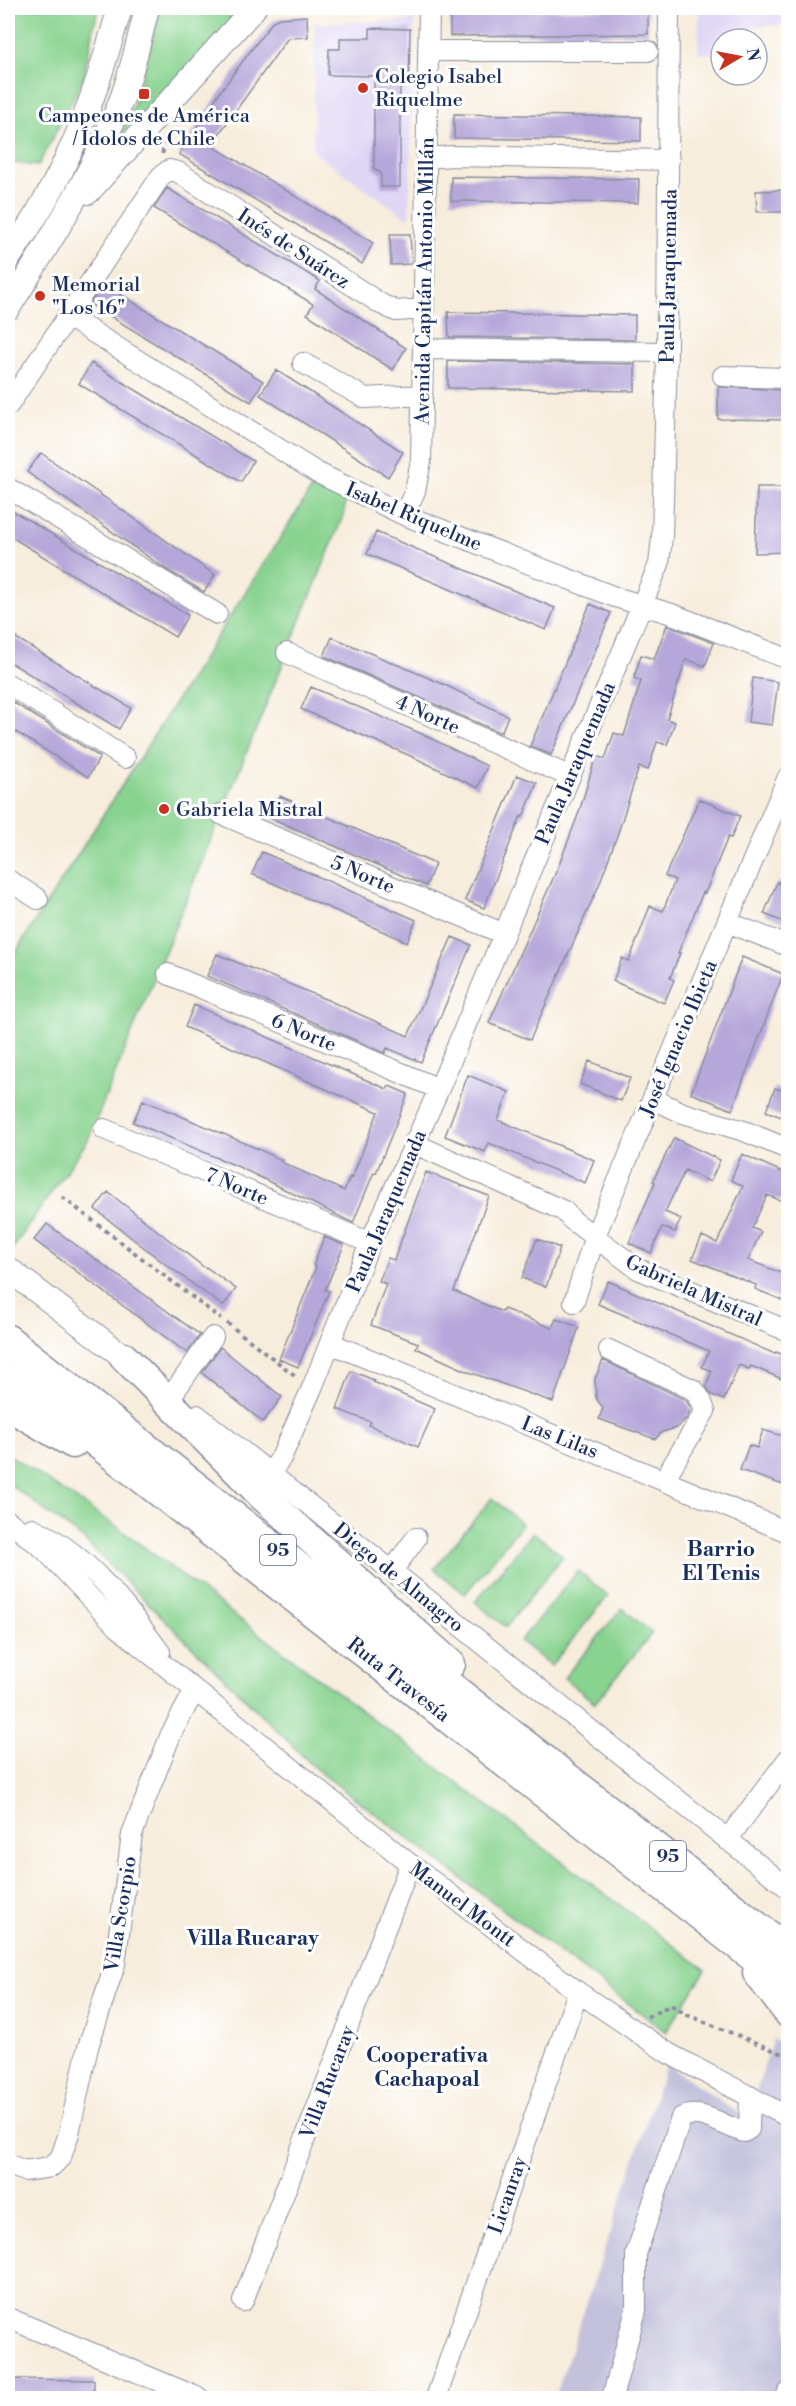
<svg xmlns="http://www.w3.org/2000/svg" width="796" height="2406" font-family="'Libre Bodoni',serif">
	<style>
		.built { fill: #dfd5f5 }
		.industrial { fill: #c3c1db }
		.green { fill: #88d38f; stroke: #528176; stroke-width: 1.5 }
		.building { fill: #b6a7da }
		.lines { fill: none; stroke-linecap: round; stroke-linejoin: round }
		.minor-casing { stroke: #898e9d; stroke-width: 22 }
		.major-casing { stroke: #898e9d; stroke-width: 26 }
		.highway-casing { stroke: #898e9d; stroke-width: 31 }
		.path { stroke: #898e9d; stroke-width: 4; stroke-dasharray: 4.5 4.5; stroke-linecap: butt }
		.minor { stroke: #fff; stroke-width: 20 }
		.major { stroke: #fff; stroke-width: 24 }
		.highway { stroke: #fff; stroke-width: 28 }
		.poi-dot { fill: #c8321e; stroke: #fff; stroke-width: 2 }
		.labels { text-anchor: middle; stroke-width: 6; stroke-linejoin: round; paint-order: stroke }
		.shield { fill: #fff; stroke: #5f6d8e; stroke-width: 1.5 }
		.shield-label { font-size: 18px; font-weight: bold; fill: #1b2f5e }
		.poi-label { font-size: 20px; fill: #1b2f5e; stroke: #fff; text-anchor: start }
		.street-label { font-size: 20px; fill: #1b2f5e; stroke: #fff }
		.neighbourhood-label { font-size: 21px; font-weight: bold; fill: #1b2f5e; stroke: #fff }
	</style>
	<rect width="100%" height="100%" fill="#fff"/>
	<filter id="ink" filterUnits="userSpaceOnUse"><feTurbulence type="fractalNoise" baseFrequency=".0167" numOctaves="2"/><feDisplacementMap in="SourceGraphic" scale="12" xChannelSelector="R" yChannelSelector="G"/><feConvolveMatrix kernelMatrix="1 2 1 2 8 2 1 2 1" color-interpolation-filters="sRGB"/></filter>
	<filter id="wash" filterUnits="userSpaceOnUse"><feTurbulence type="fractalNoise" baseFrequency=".008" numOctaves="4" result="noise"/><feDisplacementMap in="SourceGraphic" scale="24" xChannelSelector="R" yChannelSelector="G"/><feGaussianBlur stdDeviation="1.35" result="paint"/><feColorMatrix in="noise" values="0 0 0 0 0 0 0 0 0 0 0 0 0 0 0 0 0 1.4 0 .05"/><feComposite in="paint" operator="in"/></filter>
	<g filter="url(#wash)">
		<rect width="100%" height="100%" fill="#f7eddc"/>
		<path class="built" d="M 699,8 L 788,8 L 788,25 L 752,26 L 751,39 L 721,39 L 721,53 L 698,53 Z
			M 414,21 L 409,219 L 313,152 L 315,23 Z"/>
		<path class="industrial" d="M 773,2039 L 788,2048 L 788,2398 L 555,2398 L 666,2064 L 747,2119 Z"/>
		<path class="green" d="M 17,8 L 98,8 L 83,80 L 38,166 L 8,162 L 8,124 Z
			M 161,8 L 245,8 L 118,143 L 118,139 L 134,104 Z
			M 314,485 L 345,500 L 344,514 L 88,1140 L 8,1255 L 8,964 Z
			M 8,1454 L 120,1529 L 706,1970 L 666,2032 L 316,1769 L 83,1539 L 8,1483 Z
			M 492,1498 L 522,1524 L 465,1594 L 434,1569 Z
			M 533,1532 L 563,1556 L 506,1627 L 475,1602 Z
			M 578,1571 L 608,1596 L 551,1666 L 520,1641 Z
			M 622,1608 L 652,1633 L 595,1703 L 564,1678 Z"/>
		<g id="blocks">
			<path class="building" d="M 648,9 L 648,34 L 450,36 L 450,11 Z
				M 307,16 L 308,37 L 288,38 L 211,145 L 373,243 L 362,264 L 179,154 L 222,89 L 273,21 L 279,18 Z
				M 370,28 L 410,29 L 409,84 L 400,84 L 400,187 L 381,187 L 381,173 L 374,169 L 374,76 L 328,75 L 329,49 L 340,49 L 340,38 L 370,38 Z
				M 454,114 L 641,117 L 641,141 L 454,138 Z
				M 451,177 L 639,179 L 638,203 L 451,201 Z
				M 167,188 L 320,281 L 315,289 L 406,348 L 393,370 L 307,314 L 313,304 L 154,208 Z
				M 789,190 L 789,212 L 757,212 L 756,191 Z
				M 390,234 L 410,234 L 412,264 L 391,265 Z
				M 103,284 L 263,381 L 251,402 L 90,304 Z
				M 448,312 L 635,315 L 635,340 L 449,337 Z
				M 448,361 L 635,364 L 635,391 L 448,388 Z
				M 91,363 L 253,461 L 241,482 L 79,384 Z
				M 276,370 L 403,452 L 388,477 L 260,395 Z
				M 718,387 L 786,390 L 785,420 L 718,419 Z
				M 41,453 L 215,575 L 204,592 L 164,568 L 27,472 Z
				M 757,487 L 789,487 L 789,552 L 755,553 Z
				M 8,508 L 188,615 L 175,637 L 8,535 Z
				M 376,532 L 555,608 L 546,630 L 367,554 Z
				M 590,604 L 611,613 L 551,755 L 530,746 Z
				M 667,625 L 714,643 L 705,666 L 686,659 L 667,719 L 675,722 L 667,745 L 657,742 L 648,770 L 639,767 L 618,833 L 599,885 L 530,1040 L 489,1023 L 559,865 L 579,812 L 596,756 L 605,759 L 614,733 L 624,736 L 641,681 L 634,678 L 641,655 L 654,659 Z
				M 8,633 L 131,708 L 119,729 L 8,661 Z
				M 332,637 L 443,684 L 508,716 L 501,733 L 324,656 Z
				M 753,678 L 778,682 L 772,725 L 748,722 Z
				M 311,687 L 422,734 L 487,766 L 478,788 L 413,757 L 301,709 Z
				M 8,699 L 100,757 L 88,777 L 8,727 Z
				M 517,775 L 537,783 L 523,817 L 521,816 L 484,908 L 465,900 Z
				M 280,796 L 435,864 L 426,886 L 271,818 Z
				M 699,799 L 740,816 L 731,838 L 728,837 L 705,893 L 703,892 L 678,953 L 680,953 L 670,978 L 674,980 L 664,1003 L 613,981 L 622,958 L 629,961 L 650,906 L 663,911 L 675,880 L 665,876 Z
				M 262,852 L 416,920 L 407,942 L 252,874 Z
				M 777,882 L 789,887 L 789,924 L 764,914 Z
				M 452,937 L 471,945 L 421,1062 L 387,1048 L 385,1053 L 207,976 L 217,954 L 330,1001 L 408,1036 Z
				M 742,957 L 783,974 L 732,1110 L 691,1093 Z
				M 194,1005 L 387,1089 L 389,1086 L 408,1094 L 376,1173 L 374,1172 L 353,1223 L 239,1167 L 133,1122 L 143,1100 L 247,1144 L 282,1160 L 281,1162 L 344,1191 L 350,1177 L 352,1178 L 378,1112 L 185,1027 Z
				M 589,1061 L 630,1078 L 621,1101 L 580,1084 Z
				M 468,1075 L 509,1092 L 498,1120 L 594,1160 L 585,1183 L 489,1143 L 485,1152 L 445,1136 Z
				M 775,1088 L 789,1093 L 789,1120 L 766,1111 Z
				M 674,1138 L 720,1160 L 710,1182 L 685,1170 L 665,1212 L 681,1219 L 675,1232 L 662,1227 L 651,1253 L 629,1243 L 655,1182 L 653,1181 Z
				M 742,1154 L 789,1175 L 789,1204 L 767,1195 L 752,1228 L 761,1232 L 748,1260 L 789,1276 L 789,1303 L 755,1289 L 756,1285 L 692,1259 L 702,1236 L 717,1243 L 743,1186 L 731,1180 Z
				M 426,1172 L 489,1196 L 454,1291 L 502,1312 L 504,1309 L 552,1328 L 556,1319 L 579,1327 L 553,1402 L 469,1372 L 416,1348 L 418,1343 L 371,1325 L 386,1284 L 379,1281 L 388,1258 L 394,1260 Z
				M 108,1192 L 205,1268 L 206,1267 L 236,1289 L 223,1306 L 160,1260 L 95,1209 Z
				M 47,1224 L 200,1335 L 187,1353 L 34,1240 Z
				M 324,1237 L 344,1245 L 325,1290 L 329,1291 L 298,1367 L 279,1359 L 316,1267 L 313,1266 Z
				M 537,1239 L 560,1248 L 546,1287 L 522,1278 Z
				M 608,1281 L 775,1354 L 776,1352 L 789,1357 L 789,1382 L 751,1366 L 749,1369 L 739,1365 L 724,1400 L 712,1395 L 706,1386 L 712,1371 L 702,1367 L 709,1351 L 598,1304 Z
				M 220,1347 L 282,1397 L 263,1422 L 202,1373 Z
				M 603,1360 L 686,1400 L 691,1408 L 687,1418 L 676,1428 L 662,1432 L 655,1439 L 599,1419 L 603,1408 L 596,1398 L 595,1379 Z
				M 351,1371 L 374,1380 L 373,1382 L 435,1409 L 418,1447 L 369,1425 L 371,1422 L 337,1409 Z
				M 763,1430 L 789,1438 L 789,1487 L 740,1470 L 749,1445 L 757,1448 Z
				M 8,2379 L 94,2380 L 94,2398 L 8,2398 Z"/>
		</g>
	</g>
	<g filter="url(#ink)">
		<use href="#blocks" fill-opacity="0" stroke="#898e9d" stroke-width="1.5"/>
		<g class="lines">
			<g class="minor-casing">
				<path id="minor" d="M 428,51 L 648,51
					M 426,158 L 453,156 L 669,160
					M 67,316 L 316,472 L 404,515 L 615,597 L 672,614 L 788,659
					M 423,349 L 667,352
					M 303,363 L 365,398 L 422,395
					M 723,376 L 788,378
					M 8,406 L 161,176 L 169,170 L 178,172 L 381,304 L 396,311 L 424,309
					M 8,488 L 217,614
					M 404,515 L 415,491 L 421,461 L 429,8
					M 287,653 L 569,776
					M 8,684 L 125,758
					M 221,814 L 504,934
					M 8,880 L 38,899
					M 727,922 L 788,946
					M 168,974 L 439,1089
					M 653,1099 L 683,1113 L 744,1131 L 788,1149
					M 104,1129 L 370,1243
					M 413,1143 L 564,1211 L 572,1220 L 638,1269 L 788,1331
					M 574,1302 L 595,1236 L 788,777
					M 330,1343 L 788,1532
					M 609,1350 L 694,1390 L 701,1400 L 705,1411 L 664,1480
					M 172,1395 L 213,1337
					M 197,1415 L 788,1888
					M 270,1473 L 281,1458 L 312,1388 L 370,1243 L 439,1089 L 659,564 L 662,537 L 667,352 L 669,8
					M 8,1521 L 43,1548 L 118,1627 L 143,1648 L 410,1864 L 578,1992 L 668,2053 L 788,2117
					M 32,1528 C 86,1552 126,1606 160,1652
					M 392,1571 L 416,1538
					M 727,1840 L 788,1759
					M 8,2164 L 24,2171 L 51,2167 L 61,2157 L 69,2133 L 88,2047 L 115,1964 L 132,1834 L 171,1734 L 195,1690
					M 243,2301 L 410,1864
					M 8,2318 L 199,2398
					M 436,2398 L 578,1992
					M 612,2398 L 636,2310 L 636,2254 L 681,2118 C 700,2107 724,2127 744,2132 L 749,2129 L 750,2096
					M 786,2398 L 788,2392"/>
			</g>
			<g class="major-casing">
				<path id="major" d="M 88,192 L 254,8
					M 8,259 C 29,227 50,195 66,160 C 90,111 105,59 120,8
					M 8,308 C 51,240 94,172 123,96 C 133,67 140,37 147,8
					M 8,1269 L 124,1357"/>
			</g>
			<g class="highway-casing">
				<path id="highway" d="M 8,1339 L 788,1950
					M 124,1357 L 262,1496 L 451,1664
					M 8,1374 L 788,1985
					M 8,1406 L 73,1444
					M 757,1973 L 788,2013"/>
			</g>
			<path class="path" d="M 162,154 L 168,135
				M 62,1197 L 221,1319
				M 227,1323 L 297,1377
				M 647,2017 L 671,2005 L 685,2014 L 788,2056"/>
			<use href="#minor" class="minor"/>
			<use href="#major" class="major"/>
			<use href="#highway" class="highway"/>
		</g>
	</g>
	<g class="poi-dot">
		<circle cx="363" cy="88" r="6"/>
		<rect x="138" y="88" width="12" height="12" rx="3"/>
		<circle cx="40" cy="296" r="6"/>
		<circle cx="164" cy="809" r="6"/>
	</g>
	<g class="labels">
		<g class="shield">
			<rect x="260" y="1535" width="36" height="30" rx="4.5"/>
			<rect x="650" y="1841" width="36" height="30" rx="4.5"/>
		</g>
		<g class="shield-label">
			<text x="278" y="1556">95</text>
			<text x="668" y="1862">95</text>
		</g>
		<g class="poi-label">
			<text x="375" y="83">Colegio Isabel<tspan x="375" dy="23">Riquelme</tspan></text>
			<text x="144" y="122" text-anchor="middle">Campeones de América<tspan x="144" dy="23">/ Ídolos de Chile</tspan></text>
			<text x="52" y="291">Memorial<tspan x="52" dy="23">"Los 16"</tspan></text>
			<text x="176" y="816">Gabriela Mistral</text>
		</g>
		<g class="street-label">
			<text transform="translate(294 248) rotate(33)" y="7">Inés de Suárez</text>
			<text transform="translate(668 276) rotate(-89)" y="7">Paula Jaraquemada</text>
			<text transform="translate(424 281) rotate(-89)" y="7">Avenida Capitán Antonio Millán</text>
			<text transform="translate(414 516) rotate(23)" y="7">Isabel Riquelme</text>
			<text transform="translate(428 714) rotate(24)" y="7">4 Norte</text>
			<text transform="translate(575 763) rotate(-67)" y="7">Paula Jaraquemada</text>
			<text transform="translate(363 874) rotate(23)" y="7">5 Norte</text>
			<text transform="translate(304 1032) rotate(23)" y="7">6 Norte</text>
			<text transform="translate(678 1038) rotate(-67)" y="7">José Ignacio Ibieta</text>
			<text transform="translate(237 1186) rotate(23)" y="7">7 Norte</text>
			<text transform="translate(386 1211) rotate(-67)" y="7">Paula Jaraquemada</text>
			<text transform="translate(694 1290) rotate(24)" y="7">Gabriela Mistral</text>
			<text transform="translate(560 1437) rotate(22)" y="7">Las Lilas</text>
			<text transform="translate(399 1577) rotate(39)" y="7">Diego de Almagro</text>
			<text transform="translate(399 1679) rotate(38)" y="7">Ruta Travesía</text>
			<text transform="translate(463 1904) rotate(37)" y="7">Manuel Montt</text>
			<text transform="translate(120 1914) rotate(-81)" y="7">Villa Scorpio</text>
			<text transform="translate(327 2082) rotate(-69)" y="7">Villa Rucaray</text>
			<text transform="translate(507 2195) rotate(-71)" y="7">Licanray</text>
		</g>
		<g class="neighbourhood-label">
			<text x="721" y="1556">Barrio<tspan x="721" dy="24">El Tenis</tspan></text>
			<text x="253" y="1945">Villa Rucaray</text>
			<text x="427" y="2062">Cooperativa<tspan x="427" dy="24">Cachapoal</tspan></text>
		</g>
	</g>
	<rect width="796" height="2406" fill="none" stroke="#fff" stroke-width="30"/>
	<g transform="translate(739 57) rotate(80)"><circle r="28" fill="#ffffff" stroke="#a4acbf" stroke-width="1.5"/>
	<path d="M0-4.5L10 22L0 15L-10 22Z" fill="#c8321e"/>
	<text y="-9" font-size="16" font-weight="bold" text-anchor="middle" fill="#1b2f5e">N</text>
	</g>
</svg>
